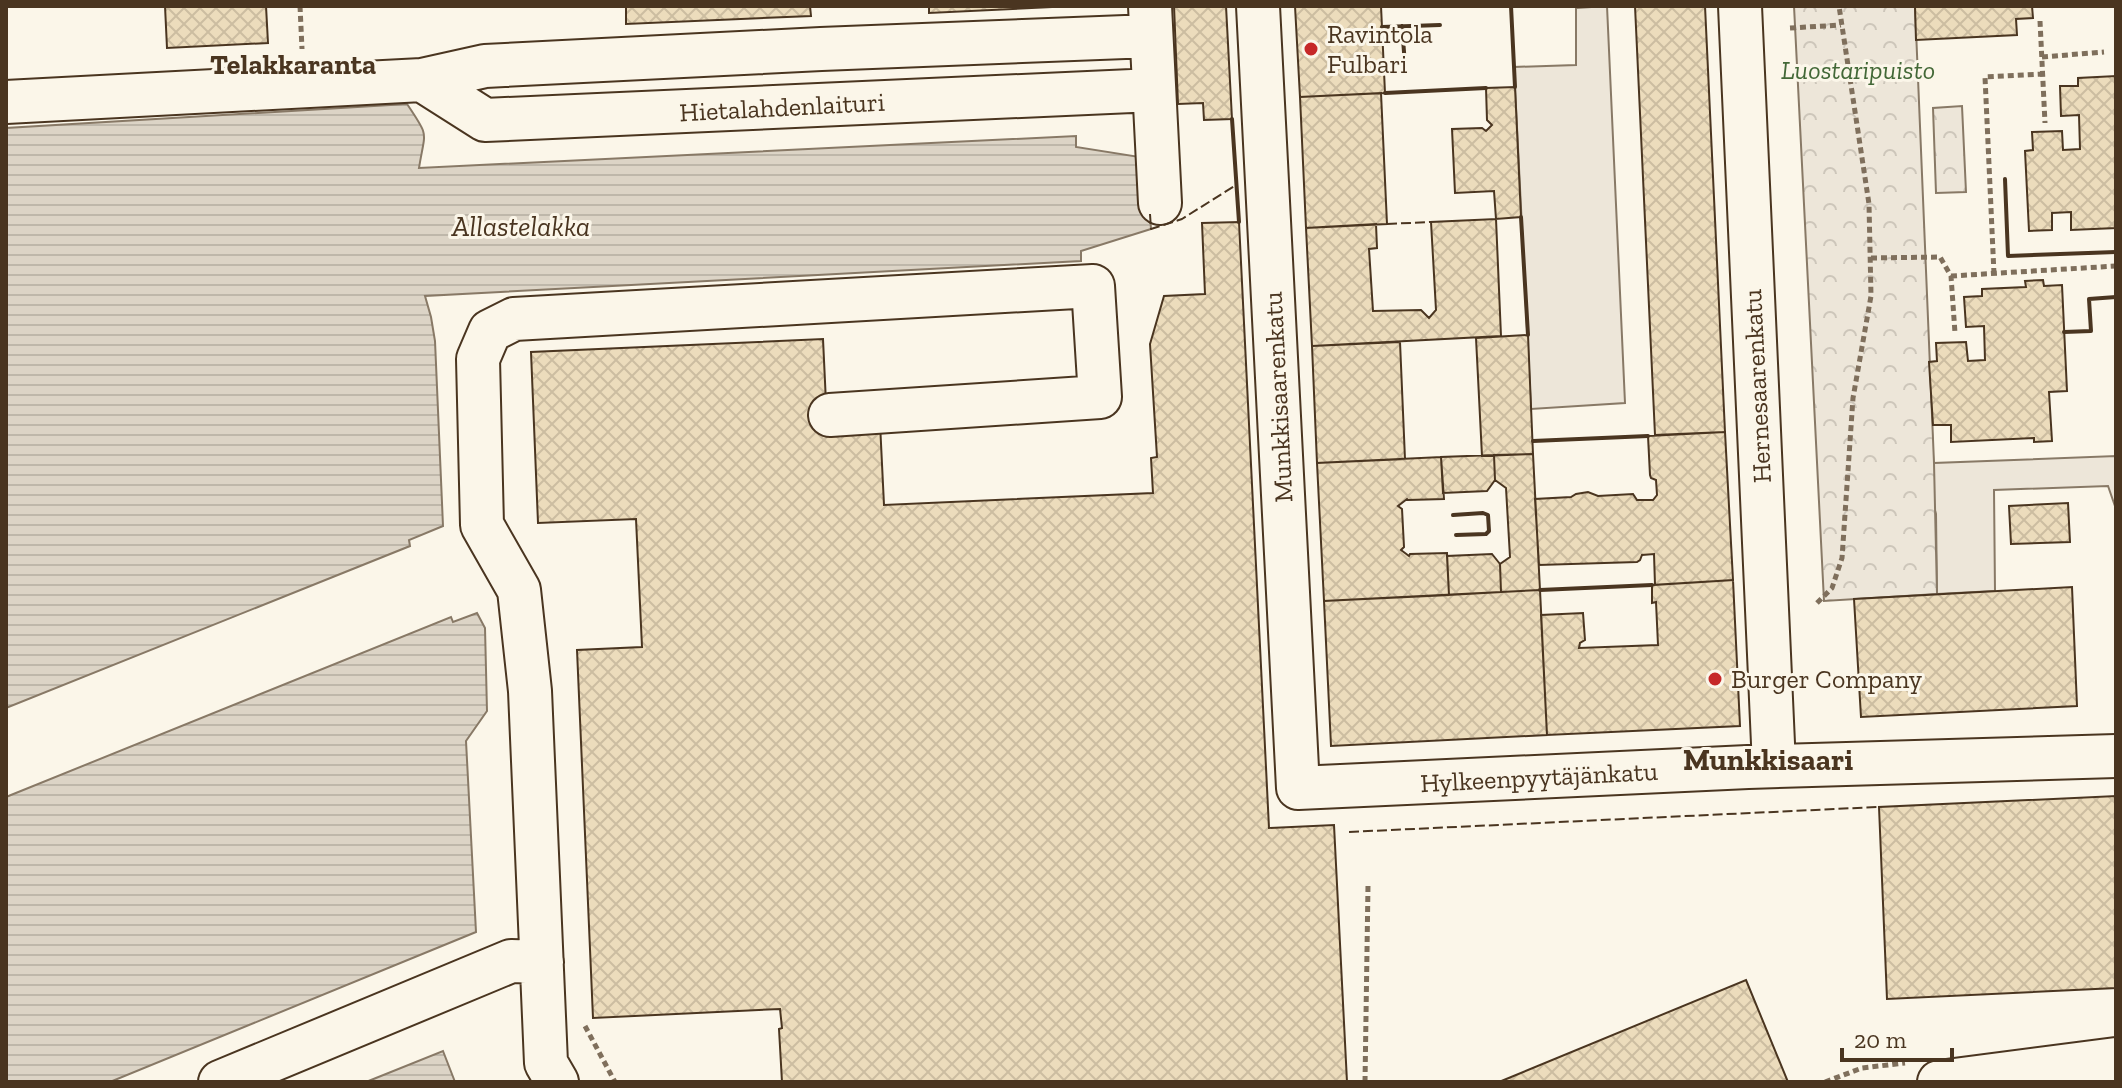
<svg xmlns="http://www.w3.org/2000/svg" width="2122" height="1088" font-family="'Zilla Slab',serif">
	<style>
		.grass { fill: #ede6d9; stroke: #887966; stroke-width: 2 }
		.park { fill: url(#park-crowns); stroke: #887966; stroke-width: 2 }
		.water { fill: url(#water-rules); stroke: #887966; stroke-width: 2 }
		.building { fill: url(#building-cross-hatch); stroke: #4a3520; stroke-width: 2 }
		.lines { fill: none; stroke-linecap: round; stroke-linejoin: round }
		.minor-casing { stroke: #4a3520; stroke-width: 46 }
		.path { stroke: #7f6f5c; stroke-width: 5; stroke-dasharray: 6 4; stroke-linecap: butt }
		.minor { stroke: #fbf6e9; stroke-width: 42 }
		.fence { stroke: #4a3520; stroke-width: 2; stroke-dasharray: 10 4; stroke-linecap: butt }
		.wall { stroke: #4a3520; stroke-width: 4 }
		.poi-dot { fill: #c62828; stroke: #fbf6e9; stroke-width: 3 }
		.labels { text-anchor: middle; stroke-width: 6; stroke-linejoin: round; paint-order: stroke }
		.poi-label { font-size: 26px; fill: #4a3520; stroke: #fbf6e9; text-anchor: start }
		.park-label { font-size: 26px; font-style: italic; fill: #436837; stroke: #fbf6e9 }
		.street-label { font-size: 26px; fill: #4a3520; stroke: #fbf6e9 }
		.neighbourhood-label { font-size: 28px; font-weight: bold; fill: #4a3520; stroke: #fbf6e9 }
		.water-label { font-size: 28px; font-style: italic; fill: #4a3520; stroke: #fbf6e9 }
		.quarter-label { font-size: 30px; font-weight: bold; fill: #4a3520; stroke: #fbf6e9 }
	</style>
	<defs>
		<pattern id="park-crowns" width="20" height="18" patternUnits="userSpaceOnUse" patternTransform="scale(2)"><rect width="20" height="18" fill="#ede6d9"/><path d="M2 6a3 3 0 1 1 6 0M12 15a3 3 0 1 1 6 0" fill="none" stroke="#cdc6ba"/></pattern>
		<pattern id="water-rules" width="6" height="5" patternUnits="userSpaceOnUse" patternTransform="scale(2)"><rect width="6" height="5" fill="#dcd4c6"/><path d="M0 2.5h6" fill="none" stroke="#beb7aa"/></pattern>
		<pattern id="building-cross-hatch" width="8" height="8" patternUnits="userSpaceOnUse" patternTransform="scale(2)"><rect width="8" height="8" fill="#ecdcbc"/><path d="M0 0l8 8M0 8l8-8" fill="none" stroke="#ccbda1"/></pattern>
	</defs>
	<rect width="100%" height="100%" fill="#fbf6e9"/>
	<path class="grass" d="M 1607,6 L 1625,403 L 1531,409 L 1514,67 L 1576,65 L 1576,8 Z
		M 1877,301 L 1929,362 L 1934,477 L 1934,463 L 2116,456 L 2116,509 L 2108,486 L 1994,490 L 1995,591 L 1937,594 L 1936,514 Z"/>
	<path class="park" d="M 1794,6 L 1915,6 L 1934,463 L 1937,594 L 1824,601 Z
		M 1962,106 L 1966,192 L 1936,193 L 1933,108 Z"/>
	<path class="water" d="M 407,104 C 430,138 425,130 419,168 L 1076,136 L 1076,147 L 1146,158 L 1151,229 L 1081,251 L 1081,261 L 425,296 L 431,317 L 435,341 L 443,526 L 409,540 L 410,546 L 6,708 L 6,128 Z
		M 477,613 L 485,628 L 487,711 L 466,741 L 476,932 L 110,1082 L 6,1082 L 6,797 L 451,617 L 453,622 Z
		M 443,1051 L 455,1082 L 366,1082 Z"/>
	<path class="building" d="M 165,6 L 266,6 L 268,43 L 167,48 Z
		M 626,6 L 810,6 L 811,16 L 626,24 Z
		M 929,6 L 1073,6 L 929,13 Z
		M 1174,6 L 1226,6 L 1232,119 L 1204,120 L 1203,103 L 1178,104 Z
		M 1295,6 L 1381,6 L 1385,93 L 1300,97 Z
		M 1635,6 L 1705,6 L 1725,432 L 1655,435 Z
		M 1915,6 L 2032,6 L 2033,18 L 2016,19 L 2017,35 L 1916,40 Z
		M 2116,76 L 2116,228 L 2071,230 L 2071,212 L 2052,213 L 2052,230 L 2029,231 L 2025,151 L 2033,150 L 2032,132 L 2062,131 L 2063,150 L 2080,149 L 2079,115 L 2061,116 L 2060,86 L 2078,86 L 2078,78 Z
		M 1515,87 L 1521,217 L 1496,219 L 1494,191 L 1455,193 L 1452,129 L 1482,128 L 1486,131 L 1492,125 L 1487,120 L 1486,88 Z
		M 1381,93 L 1387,224 L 1306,228 L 1300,97 Z
		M 1496,219 L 1501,336 L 1312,346 L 1306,228 L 1376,224 L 1377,248 L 1369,249 L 1373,311 L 1421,310 L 1429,318 L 1436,310 L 1431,222 Z
		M 1239,222 L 1269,828 L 1334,825 L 1347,1082 L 782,1082 L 779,1029 L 782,1028 L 780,1009 L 593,1018 L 577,650 L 642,647 L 636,519 L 538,523 L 531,352 L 823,339 L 827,424 L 880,423 L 884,505 L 1153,493 L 1151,458 L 1157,457 L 1150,344 L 1164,296 L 1205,294 L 1202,223 Z
		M 2043,280 L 2044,286 L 2062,285 L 2067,391 L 2049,392 L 2052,441 L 2034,442 L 2034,438 L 1951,442 L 1951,425 L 1933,425 L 1929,362 L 1937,361 L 1936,343 L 1966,342 L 1968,361 L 1985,360 L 1984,326 L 1966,327 L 1964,297 L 1982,296 L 1982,289 L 2026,287 L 2025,281 Z
		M 1528,335 L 1533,454 L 1482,456 L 1476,338 Z
		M 1400,342 L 1405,459 L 1317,463 L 1312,346 Z
		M 1725,432 L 1733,580 L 1655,585 L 1654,554 L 1642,555 L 1640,560 L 1637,562 L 1539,565 L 1535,499 L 1571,497 L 1576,494 L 1588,492 L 1598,496 L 1633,494 L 1637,500 L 1653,500 L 1657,495 L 1656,480 L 1651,478 L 1650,475 L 1648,436 Z
		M 1533,454 L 1540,590 L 1501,592 L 1500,564 L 1510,557 L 1506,488 L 1495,480 L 1494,455 Z
		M 1494,455 L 1495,480 L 1487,491 L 1443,493 L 1441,457 Z
		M 1441,457 L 1444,499 L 1408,500 L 1407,499 L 1398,506 L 1402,509 L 1404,547 L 1401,550 L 1409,556 L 1410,554 L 1447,553 L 1449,595 L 1324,601 L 1317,463 Z
		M 2068,503 L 2070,542 L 2011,544 L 2009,506 Z
		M 1492,554 L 1500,564 L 1501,592 L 1449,595 L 1447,556 Z
		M 1733,580 L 1740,726 L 1547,735 L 1541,615 L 1583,613 L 1585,640 L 1580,643 L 1579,648 L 1658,645 L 1656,602 L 1652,603 L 1652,585 Z
		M 2072,587 L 2077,706 L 1861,717 L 1854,599 Z
		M 1540,590 L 1547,735 L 1331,746 L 1324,601 Z
		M 2116,796 L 2116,988 L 1887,999 L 1879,807 Z
		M 1746,980 L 1788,1082 L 1499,1082 Z"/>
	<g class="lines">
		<g class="minor-casing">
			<path id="minor" d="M 1150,6 L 1160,203
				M 1258,6 L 1298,788 L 1748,767 L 2116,756
				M 1740,6 L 1774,766
				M 422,80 L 485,66 L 821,49 L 1151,36
				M 6,102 L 422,80 L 485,120 L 1154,90
				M 220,1082 L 511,961 L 542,962
				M 557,1082 L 546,1063 L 530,691 L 519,590 L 482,525 L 478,359 L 490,331 L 514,319 L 1093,286 L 1100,397 L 830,415
				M 1939,1082 L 2116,1059"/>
		</g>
		<path class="path" d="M 300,6 L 302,49
			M 2040,21 L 2045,123
			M 1790,28 L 1841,25
			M 2042,57 L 2104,52
			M 1871,258 L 1940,257 L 1951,276 L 1955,333
			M 1994,274 L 1985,77 L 2043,74
			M 1951,276 L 2116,266
			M 1817,603 L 1832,588 L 1842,558 L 1853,398 L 1871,296 L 1869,204 L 1839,6
			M 585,1026 L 615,1082
			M 1365,1082 L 1368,885
			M 1825,1082 L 1862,1068 L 1905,1063"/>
		<use href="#minor" class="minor"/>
		<path class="fence" d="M 1150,214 L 1151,229 L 1182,219 L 1236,185
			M 1387,224 L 1431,222
			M 1349,832 L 1877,807"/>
		<path class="wall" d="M 1511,6 L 1515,87
			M 1402,26 L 1405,65
			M 1382,27 L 1440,25
			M 1385,93 L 1486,88
			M 1232,119 L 1239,222
			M 2005,179 L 2008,256 L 2116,252
			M 1521,217 L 1528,335
			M 2064,332 L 2091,331 L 2089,299 L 2116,297
			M 1533,441 L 1648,436
			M 1453,515 L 1483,513 L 1488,515 L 1489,531 L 1486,534 L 1456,535
			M 1540,590 L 1652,585"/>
	</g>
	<g class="poi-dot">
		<circle cx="1311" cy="49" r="8"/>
		<circle cx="1715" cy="679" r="8"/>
	</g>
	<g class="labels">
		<g class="poi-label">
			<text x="1327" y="43">Ravintola<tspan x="1327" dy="30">Fulbari</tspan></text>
			<text x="1731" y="688">Burger Company</text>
		</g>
		<g class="park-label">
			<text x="1858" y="79">Luostaripuisto</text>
		</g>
		<g class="street-label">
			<text transform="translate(782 107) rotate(-3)" y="9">Hietalahdenlaituri</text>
			<text transform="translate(1757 386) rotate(-93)" y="9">Hernesaarenkatu</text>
			<text transform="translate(1278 397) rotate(-93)" y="9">Munkkisaarenkatu</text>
			<text transform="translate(1539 777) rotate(-3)" y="9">Hylkeenpyytäjänkatu</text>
		</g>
		<g class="neighbourhood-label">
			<text x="293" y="74">Telakkaranta</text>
		</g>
		<g class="water-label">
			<text x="521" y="236">Allastelakka</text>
		</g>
		<g class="quarter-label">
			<text x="1768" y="770">Munkkisaari</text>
		</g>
	</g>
	<rect width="2122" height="1088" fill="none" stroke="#4a3520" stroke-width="16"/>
	<path d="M1842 1048v12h110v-12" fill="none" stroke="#4a3520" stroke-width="4"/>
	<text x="1854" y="1048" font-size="24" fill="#4a3520" stroke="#fbf6e9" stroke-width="6" paint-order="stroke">20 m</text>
</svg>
